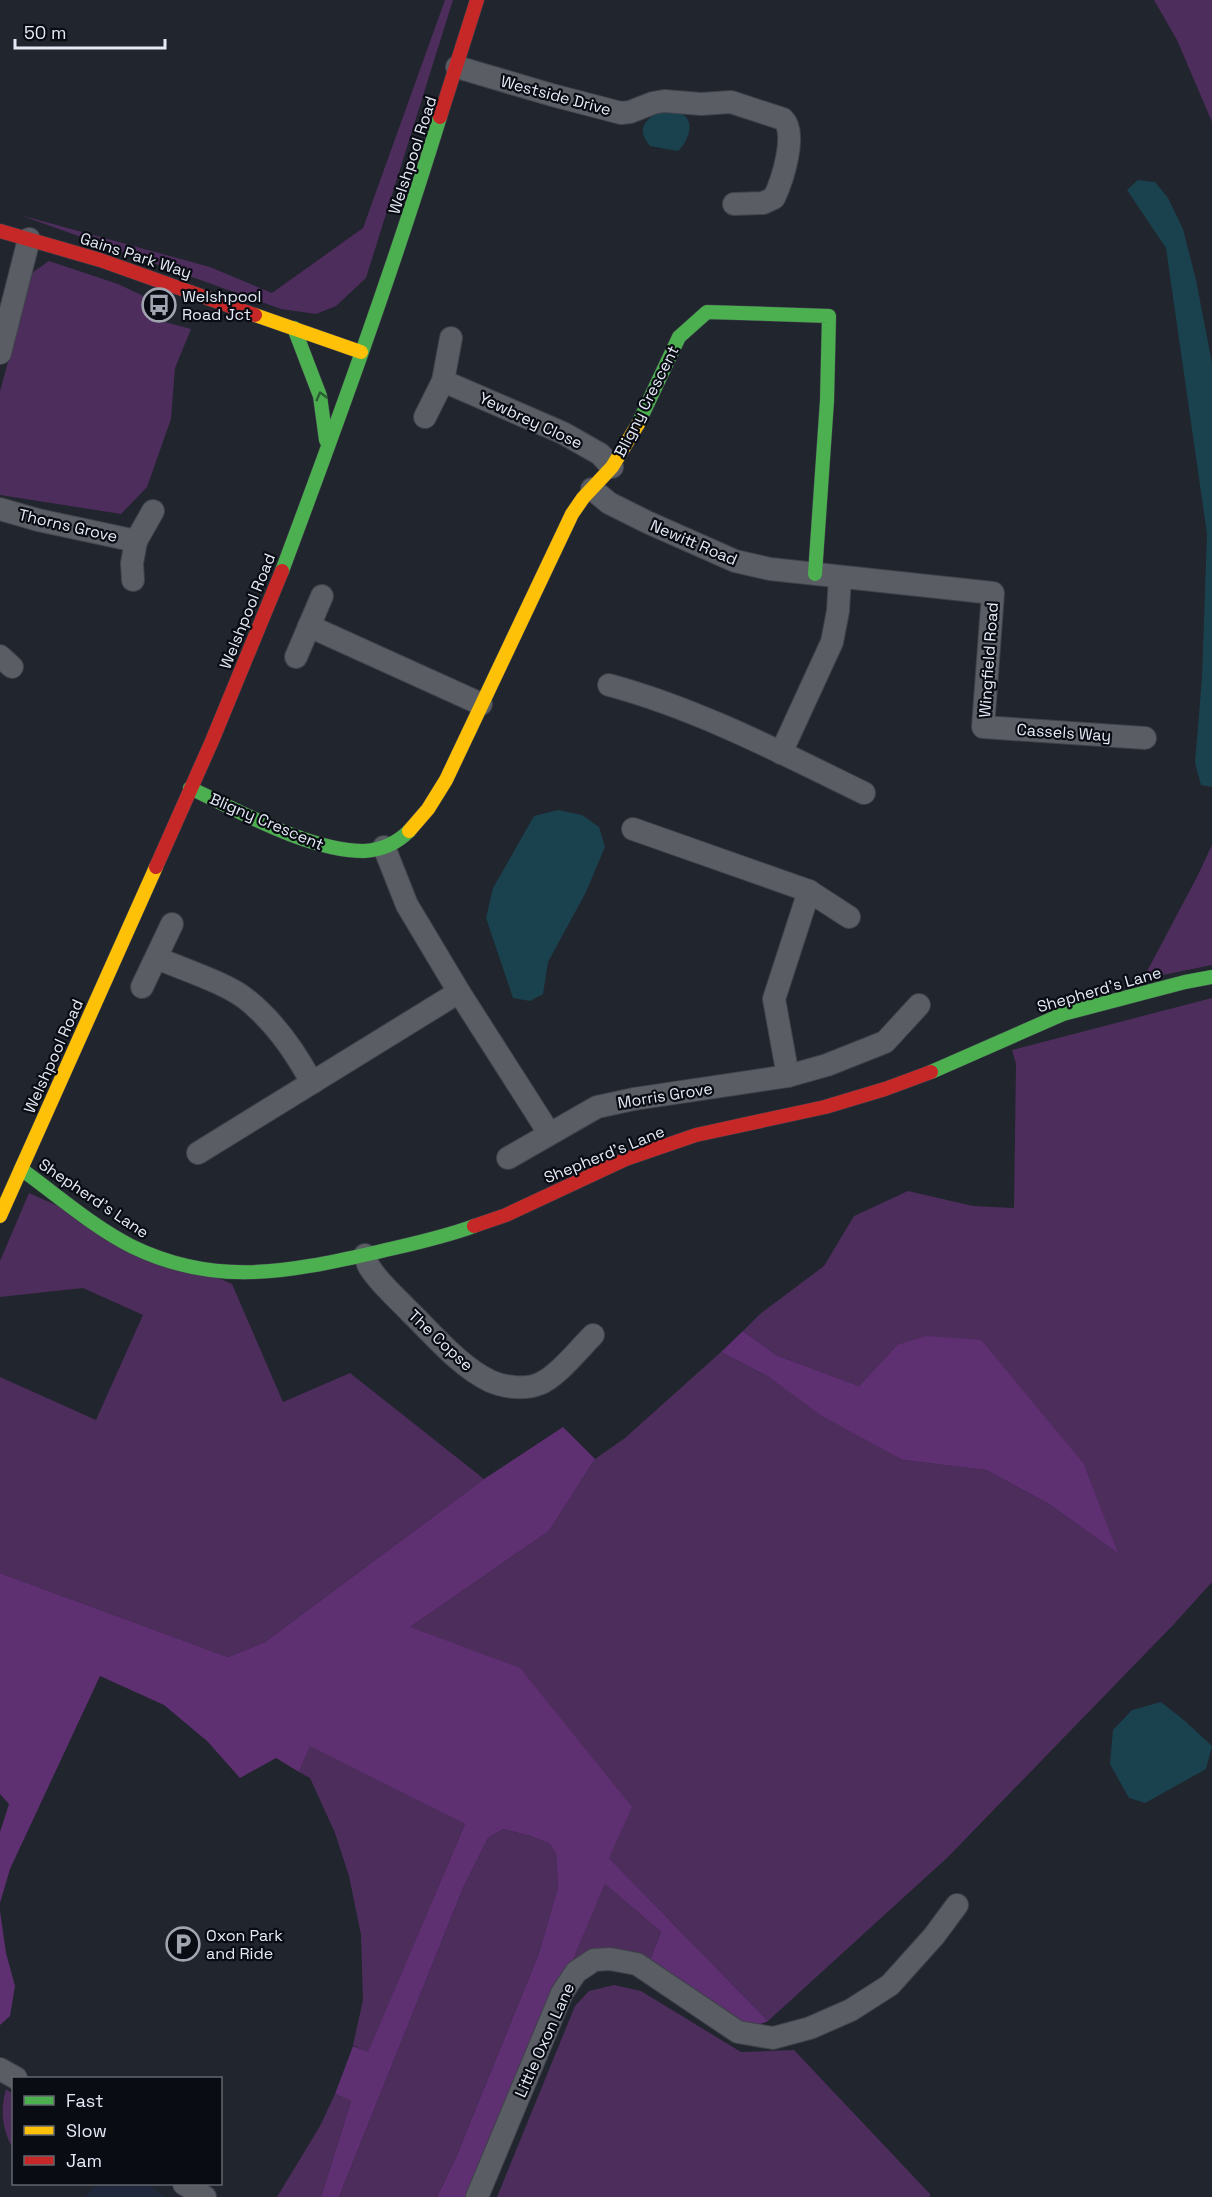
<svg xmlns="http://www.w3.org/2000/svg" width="1212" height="2197" viewBox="0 0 1212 2197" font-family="'Space Grotesk',sans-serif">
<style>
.built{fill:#20283d}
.green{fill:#4d2d5b}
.forest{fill:#5e2f71}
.water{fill:#1a424e}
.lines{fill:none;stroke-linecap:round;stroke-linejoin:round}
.street-casing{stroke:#3f424b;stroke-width:24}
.fast-casing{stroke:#3f424b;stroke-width:15}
.slow-casing{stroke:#3f424b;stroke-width:15}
.jam-casing{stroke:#3f424b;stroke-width:15}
.street{stroke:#5a5d64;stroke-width:22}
.fast{stroke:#4caf50;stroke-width:14}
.slow{stroke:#ffc107;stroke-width:14}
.jam{stroke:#c62828;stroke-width:14}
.oneway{stroke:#2a5e32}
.labels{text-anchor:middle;stroke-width:4.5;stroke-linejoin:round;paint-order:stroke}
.street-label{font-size:16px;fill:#e5eaf6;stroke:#090c13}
.poi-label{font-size:16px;fill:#e5eaf6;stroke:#090c13;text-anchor:start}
</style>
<rect width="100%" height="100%" fill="#21252e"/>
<polygon class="built" points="97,2184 147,2184 165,2197 85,2197"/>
<g class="green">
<polygon points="445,0 453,0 366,278 336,306 316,314 281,309 20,215 210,267 272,293 363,228"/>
<polygon points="1154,0 1212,0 1212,122 1177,40"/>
<polygon points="49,261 118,284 154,301 150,318 191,329 175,368 171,419 147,487 121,514 0,495 0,391 33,272"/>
<polygon points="1212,845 1212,965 1143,979 1198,875"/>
<polygon points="1212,998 1212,1582 1175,1623 948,1857 768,2021 609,1858 410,1627 549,1531 595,1459 625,1438 721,1352 769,1377 903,1460 986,1470 1049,1504 1117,1552 1084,1464 897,1345 859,1386 776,1355 743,1331 760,1314 824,1266 854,1216 908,1191 973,1206 1014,1208 1016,1064 1012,1050"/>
<polygon points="29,1193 232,1284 283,1402 350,1373 484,1479 265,1642 228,1657 0,1573 0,1377 96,1420 143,1315 83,1288 0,1297 0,1261"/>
<polygon points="310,1745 465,1824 368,2053 353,2045 363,2000 361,1935 349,1876 335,1833 310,1778 299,1772"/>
<polygon points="503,1829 530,1836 550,1844 556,1854 558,1887 539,1953 457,2155 437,2197 339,2197 463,1888 488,1838"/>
<path d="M 605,1884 L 661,1932 L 650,1960 C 612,1945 609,1947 571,1961 Z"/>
<polygon points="614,1985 641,1991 741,2052 794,2050 930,2194 930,2197 497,2197 575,2006 589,1991"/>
<path d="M 6,2089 L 13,2094 L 13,2149 C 2,2130 0,2110 6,2089 Z"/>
<polygon points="335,2094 351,2101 321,2197 277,2197 320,2126"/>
</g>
<g class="forest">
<polygon points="743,1331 776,1355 859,1386 897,1345 926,1336 981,1340 1084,1464 1118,1553 1049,1504 986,1470 903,1460 822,1416 769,1377 721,1352"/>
<polygon points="563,1427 595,1459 549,1531 410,1627 520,1668 632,1807 609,1858 768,2021 758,2025 739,2021 650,1960 661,1932 605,1884 471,2197 437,2197 457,2155 539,1953 558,1887 556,1854 550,1844 530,1836 503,1829 488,1838 463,1888 339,2197 321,2197 351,2101 335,2094 353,2046 368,2052 465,1824 310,1746 299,1772 276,1758 240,1778 207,1741 164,1705 100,1676 10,1869 0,1903 0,1832 9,1804 0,1794 0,1573 228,1657 265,1642 484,1479"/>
<polygon points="0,1911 6,1953 15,1986 10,2016 0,2025"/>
</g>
<g class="water">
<path d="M 660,112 C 666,112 674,111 680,113 C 697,120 688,142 678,151 L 650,146 C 637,130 643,120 660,112 Z"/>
<polygon points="1138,180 1155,182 1168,198 1183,229 1196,280 1212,363 1212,787 1201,785 1195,763 1202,678 1207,534 1166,248 1127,190"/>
<polygon points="558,810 582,815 599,827 605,847 586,892 548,962 543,994 530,1001 513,998 486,918 493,888 534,816"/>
<polygon points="1161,1702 1185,1721 1212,1746 1206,1769 1145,1803 1129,1798 1110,1764 1113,1730 1132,1710"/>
</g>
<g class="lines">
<g class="street-casing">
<g id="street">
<path d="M 457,67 L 552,95 L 621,113 L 630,112 L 653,103 L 664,101 L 701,104 L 731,102 L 783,119 C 798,133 782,181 774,198 L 763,203 L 734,204"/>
<polyline points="0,353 29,239"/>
<polyline points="443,381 563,433 600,454 612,467"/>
<polyline points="425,417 443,381 451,338"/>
<polyline points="592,489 609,503 647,522 735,561 770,569 993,593 983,727 1145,738"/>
<polyline points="0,509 38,520 136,541 153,511"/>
<polyline points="133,580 132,563 136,541"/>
<polyline points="309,626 481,704"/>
<polyline points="0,656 12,667"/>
<polyline points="296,657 322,596"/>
<path d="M 609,685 C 698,709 782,753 864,793"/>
<polyline points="781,753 832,642 838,611 840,577"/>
<polyline points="633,829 809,891 849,917"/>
<polyline points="384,847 407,905 459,992 549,1133"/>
<path d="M 157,958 C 182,969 226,983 246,999 C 275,1022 295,1051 312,1083"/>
<polyline points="142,987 172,924"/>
<polyline points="788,1076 774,999 809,891"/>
<polyline points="198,1153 459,992"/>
<polyline points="508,1158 597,1107 634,1099 788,1076 827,1065 885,1042 919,1005"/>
<path d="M 365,1255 C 367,1260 367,1264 370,1268 C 380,1284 397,1298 410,1312 C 434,1335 459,1366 490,1381 C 503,1387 525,1390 539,1384 C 557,1377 579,1349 593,1335"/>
<polyline points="0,2069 16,2078"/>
<polyline points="184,2184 205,2197"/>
<polyline points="477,2197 562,1993 576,1972 594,1960 610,1959 637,1964 738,2032 773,2038 810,2028 851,2010 890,1985 934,1936 957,1905"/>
</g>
</g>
<g class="fast-casing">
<g id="fast">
<polyline points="294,328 320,396 326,440"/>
<polyline points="638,424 679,337 707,312 829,316 827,401 815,574"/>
<path d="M 282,571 C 338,421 393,270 440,117"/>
<path d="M 190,788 C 239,811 309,851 364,851 C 381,850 397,843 409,831"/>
<polyline points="931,1072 1063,1014 1185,982 1212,977"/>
<path d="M 21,1169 C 57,1195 93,1227 133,1247 C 216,1287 288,1272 373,1253 C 407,1245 442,1238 474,1226"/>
</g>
</g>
<g class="slow-casing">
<g id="slow">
<polyline points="255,315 361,352"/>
<polyline points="409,831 428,809 446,780 572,514 583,498 612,467 638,424"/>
<polyline points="0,1216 156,867"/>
</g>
</g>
<g class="jam-casing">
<g id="jam">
<polyline points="440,117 477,0"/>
<polyline points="0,231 100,260 255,315"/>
<polyline points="156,867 212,741 282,571"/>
<polyline points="474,1226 506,1215 626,1159 696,1135 825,1107 885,1089 931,1072"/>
</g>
</g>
<use href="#street" class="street"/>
<use href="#fast" class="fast"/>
<use href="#slow" class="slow"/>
<use href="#jam" class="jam"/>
</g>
<defs><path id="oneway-chevron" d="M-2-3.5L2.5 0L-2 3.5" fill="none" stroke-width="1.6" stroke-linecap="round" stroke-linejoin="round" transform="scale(1.5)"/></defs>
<use class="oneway" href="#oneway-chevron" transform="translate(321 396) rotate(-105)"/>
<defs>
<g id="bus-ring" transform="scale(1.725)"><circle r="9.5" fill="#090c13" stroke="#a0a5b0" stroke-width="1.5"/><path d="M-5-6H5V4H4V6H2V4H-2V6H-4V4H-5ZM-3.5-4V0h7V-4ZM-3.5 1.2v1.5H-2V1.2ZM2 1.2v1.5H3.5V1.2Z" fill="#a0a5b0"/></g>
<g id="parking-ring" transform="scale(1.725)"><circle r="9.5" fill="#090c13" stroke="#a0a5b0" stroke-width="1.5"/><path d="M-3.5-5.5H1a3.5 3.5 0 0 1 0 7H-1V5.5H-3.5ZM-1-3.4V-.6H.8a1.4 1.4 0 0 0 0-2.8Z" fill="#a0a5b0"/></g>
</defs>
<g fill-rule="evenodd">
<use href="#bus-ring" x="159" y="305"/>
<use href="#parking-ring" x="183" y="1944"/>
</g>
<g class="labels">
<g class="street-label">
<text transform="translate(556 95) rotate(15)" y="6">Westside Drive</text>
<text transform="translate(412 155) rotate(-72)" y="6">Welshpool Road</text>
<text transform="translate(136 255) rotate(18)" y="6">Gains Park Way</text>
<text transform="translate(646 401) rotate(-63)" y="6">Bligny Crescent</text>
<text transform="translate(531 420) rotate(25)" y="6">Yewbrey Close</text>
<text transform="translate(68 525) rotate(13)" y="6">Thorns Grove</text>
<text transform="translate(694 542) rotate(23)" y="6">Newitt Road</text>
<text transform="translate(247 611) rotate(-68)" y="6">Welshpool Road</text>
<text transform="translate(988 660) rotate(-86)" y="6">Wingfield Road</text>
<text transform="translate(1064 732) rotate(4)" y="6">Cassels Way</text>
<text transform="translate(267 821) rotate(23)" y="6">Bligny Crescent</text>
<text transform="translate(1099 989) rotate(-16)" y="6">Shepherd's Lane</text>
<text transform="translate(53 1056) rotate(-66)" y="6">Welshpool Road</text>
<text transform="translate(665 1095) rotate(-9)" y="6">Morris Grove</text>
<text transform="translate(604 1154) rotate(-22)" y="6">Shepherd's Lane</text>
<text transform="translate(94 1198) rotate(34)" y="6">Shepherd's Lane</text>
<text transform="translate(441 1340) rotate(43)" y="6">The Copse</text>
<text transform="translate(544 2040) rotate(-66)" y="6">Little Oxon Lane</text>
</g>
<g class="poi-label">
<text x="182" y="302">Welshpool<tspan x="182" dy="18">Road Jct</tspan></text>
<text x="206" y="1941">Oxon Park<tspan x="206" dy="18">and Ride</tspan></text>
</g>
</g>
<rect x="12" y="2077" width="210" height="108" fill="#090c13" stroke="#61656e" stroke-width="1.5"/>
<rect x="24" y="2096" width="30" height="9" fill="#4caf50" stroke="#61656e" stroke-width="1.5"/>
<text x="66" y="2107" font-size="18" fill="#e5eaf6">Fast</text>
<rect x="24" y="2126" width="30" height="9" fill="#ffc107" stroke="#61656e" stroke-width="1.5"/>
<text x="66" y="2137" font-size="18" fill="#e5eaf6">Slow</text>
<rect x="24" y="2156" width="30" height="9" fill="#c62828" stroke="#61656e" stroke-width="1.5"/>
<text x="66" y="2167" font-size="18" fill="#e5eaf6">Jam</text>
<path d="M15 39v9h150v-9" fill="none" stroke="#e5eaf6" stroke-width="3"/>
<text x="24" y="39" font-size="18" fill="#e5eaf6" stroke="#090c13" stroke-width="4.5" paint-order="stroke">50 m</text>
</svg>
